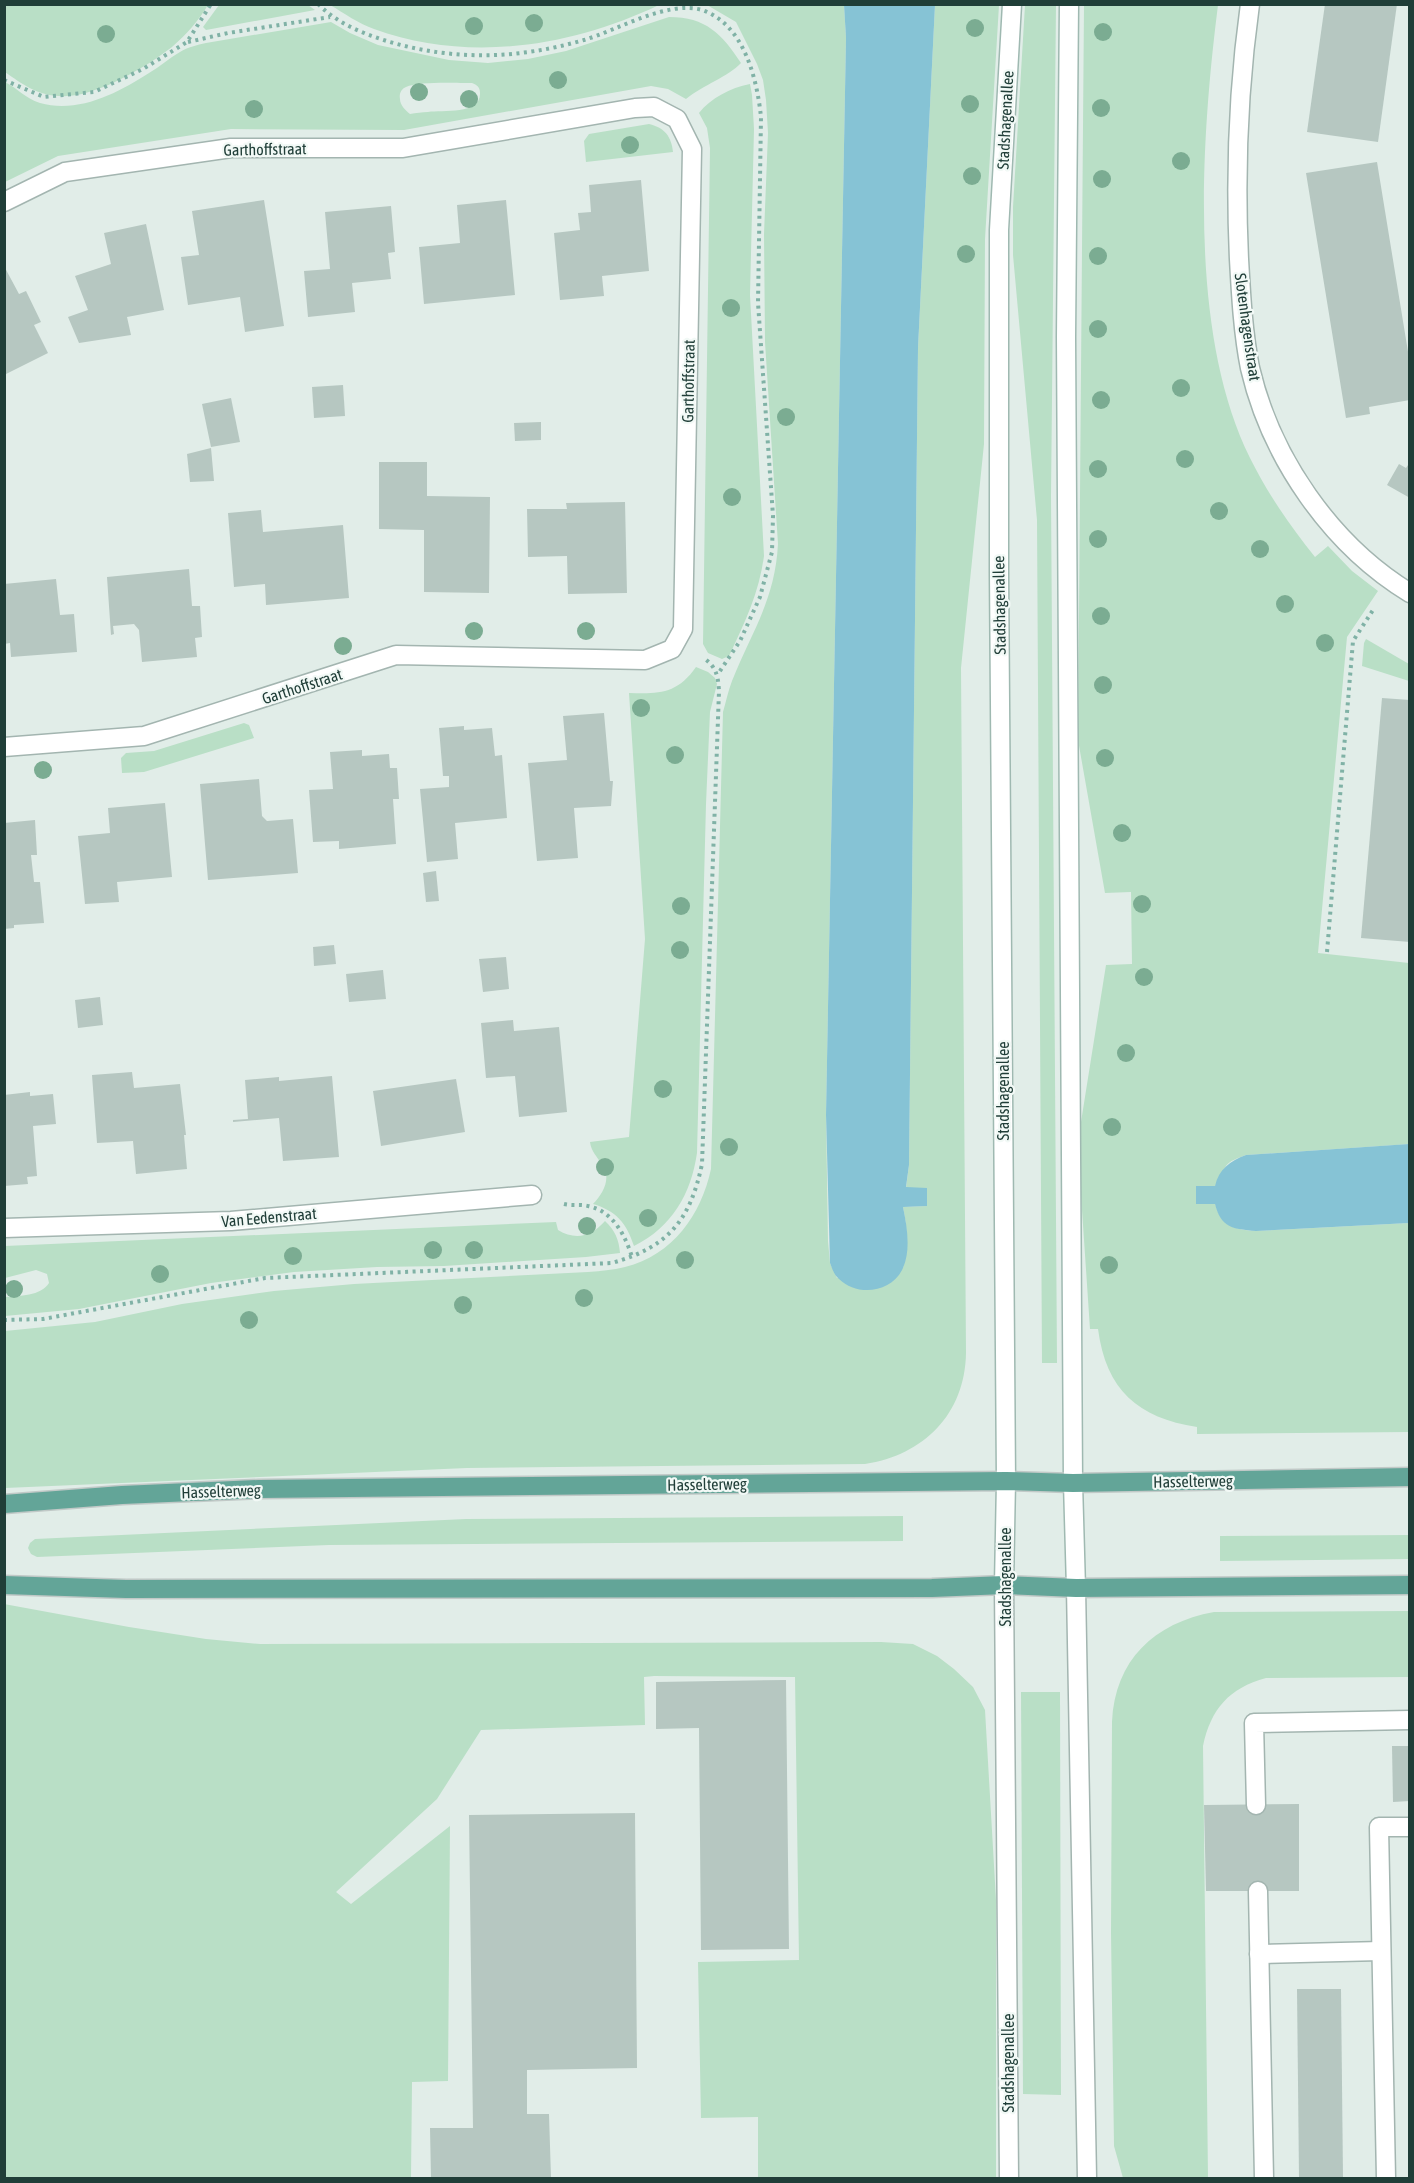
<svg xmlns="http://www.w3.org/2000/svg" width="1414" height="2183" viewBox="0 0 1414 2183" font-family="'Asap Condensed',sans-serif">
<style>
.green{fill:#b9dfc6;fill-rule:evenodd}
.water{fill:#86c3d5}
.building{fill:#b6c7c1}
.lines{fill:none;stroke-linecap:round;stroke-linejoin:round}
.service-casing{stroke:#a3b5b0;stroke-width:21}
.minor-casing{stroke:#a3b5b0;stroke-width:21}
.secondary-casing{stroke:#9fb9b1;stroke-width:21}
.primary-casing{stroke:#c1c9c7;stroke-width:21}
.path{stroke:#80b2a6;stroke-width:4;stroke-dasharray:3 4.5;stroke-linecap:butt}
.service{stroke:#fff;stroke-width:18}
.minor{stroke:#fff;stroke-width:18}
.secondary{stroke:#fff;stroke-width:18}
.primary{stroke:#63a598;stroke-width:18}
.tree{fill:#7bac92}
.labels{text-anchor:middle;stroke-width:4.5;stroke-linejoin:round;paint-order:stroke}
.street-label{font-size:16px;fill:#203e38;stroke:#f2f9f6}
</style>
<rect width="100%" height="100%" fill="#e1ede8"/>
<g class="green">
<path d="M 4,5 L 5,4 L 208,5 C 199,20 186,35 172,47 C 145,68 93,99 59,96 C 37,95 22,84 5,72 Z"/>
<polygon points="219,5 308,5 315,10 206,30 203,27"/>
<path d="M 330,5 L 659,5 C 571,47 468,63 374,29 C 359,24 344,13 330,5 Z"/>
<path d="M 707,5 L 844,5 L 846,38 L 826,1115 L 828,1241 L 830,1263 L 837,1278 L 903,1268 C 907,1247 908,1229 903,1207 L 927,1206 L 927,1188 L 906,1188 L 909,1165 L 918,348 L 935,5 L 999,5 L 985,239 L 984,444 L 961,668 L 966,1353 C 965,1414 924,1455 865,1464 L 467,1468 L 5,1488 L 5,1331 L 95,1322 L 182,1304 L 274,1291 L 354,1284 L 588,1272 C 600,1271 613,1270 625,1267 C 673,1255 701,1215 711,1169 L 723,712 C 726,702 728,691 732,681 C 752,631 775,600 778,544 L 765,342 L 764,234 L 768,133 L 766,100 L 763,80 L 757,64 L 736,22 Z"/>
<polygon points="1025,5 1056,5 1051,496 1057,1363 1042,1363 1037,520 1013,255 1013,207"/>
<path d="M 1084,5 L 1218,5 C 1201,140 1188,333 1250,458 C 1268,494 1290,526 1315,557 L 1328,546 L 1352,571 L 1378,591 L 1347,637 L 1318,953 L 1409,963 L 1410,1144 L 1246,1155 C 1219,1164 1228,1168 1215,1186 C 1211,1192 1202,1198 1196,1203 L 1215,1203 C 1220,1226 1236,1230 1256,1231 L 1409,1223 L 1409,1432 L 1197,1434 L 1197,1427 C 1138,1418 1106,1390 1098,1329 L 1090,1329 L 1081,1195 L 1081,1122 L 1106,965 L 1132,964 L 1131,892 L 1105,893 L 1078,740 Z"/>
<path d="M 669,17 C 706,17 722,34 741,63 C 728,77 703,85 686,99 L 668,89 L 651,86 L 404,130 L 231,129 L 58,156 L 5,182 L 5,82 C 17,88 25,98 40,103 C 78,114 118,93 149,73 C 160,67 169,58 180,52 C 188,47 197,45 206,43 L 331,22 L 350,33 L 378,45 L 449,60 L 488,63 L 528,59 L 566,51 ZM 472,83 C 477,85 480,87 480,93 C 481,115 443,110 428,112 C 422,112 416,113 410,114 C 405,110 400,105 400,99 C 399,94 401,89 406,87 C 418,81 457,83 472,83 Z"/>
<path d="M 750,84 L 752,95 L 754,129 L 750,295 L 764,556 C 759,593 745,622 729,656 L 722,659 L 708,653 L 703,644 L 710,148 L 707,128 L 699,113 C 711,98 730,88 750,84 Z"/>
<path d="M 649,124 C 665,128 671,136 673,152 L 586,162 L 584,141 L 589,134 Z"/>
<polygon points="1366,639 1409,664 1409,681 1362,666 1364,643"/>
<path d="M 696,667 L 708,672 L 715,678 L 717,684 L 710,712 L 706,804 L 697,1153 C 691,1194 672,1227 634,1246 C 626,1222 616,1211 593,1204 C 603,1194 612,1178 602,1164 C 597,1157 591,1151 590,1142 L 629,1137 L 645,939 L 629,693 C 659,694 677,694 696,667 Z"/>
<polygon points="244,723 249,725 254,738 144,772 122,773 121,758 126,753 154,751"/>
<path d="M 605,1221 C 615,1230 619,1240 620,1253 L 586,1257 L 444,1266 L 377,1267 L 294,1272 L 211,1283 L 79,1309 L 5,1316 L 5,1297 C 19,1296 41,1296 49,1283 L 47,1274 L 36,1270 L 5,1278 L 5,1246 L 556,1222 L 558,1230 C 576,1241 592,1236 605,1221 Z"/>
<polygon points="903,1516 903,1541 329,1545 37,1557 31,1554 28,1548 30,1543 35,1539 466,1519"/>
<polygon points="1409,1535 1409,1559 1220,1561 1220,1536"/>
<polygon points="4,1604 129,1627 206,1639 260,1644 881,1642 913,1644 937,1656 954,1669 973,1687 985,1710 996,1900 996,2178 758,2178 758,2117 701,2118 698,1962 799,1960 795,1677 654,1676 644,1677 645,1725 481,1730 437,1799 336,1892 351,1904 450,1826 448,2081 412,2082 411,2178 5,2178"/>
<path d="M 1409,1611 L 1409,1677 L 1266,1678 C 1229,1688 1211,1709 1203,1746 L 1208,2178 L 1123,2178 L 1114,2146 L 1111,1933 L 1112,1722 C 1115,1660 1154,1623 1214,1612 Z"/>
<polygon points="1021,1692 1060,1692 1061,2095 1023,2094"/>
</g>
<g class="water">
<path d="M 844,5 L 935,5 L 918,348 L 909,1165 L 906,1187 L 927,1188 L 927,1206 L 903,1207 C 907,1226 911,1250 903,1268 C 892,1293 857,1297 839,1279 C 834,1275 832,1268 830,1263 L 826,1115 L 846,38 Z"/>
<path d="M 1409,1144 L 1409,1223 L 1256,1231 C 1233,1229 1221,1228 1215,1204 L 1196,1204 L 1196,1186 L 1215,1186 C 1219,1169 1230,1161 1246,1155 Z"/>
</g>
<g class="building">
<polygon points="1325,4 1397,4 1378,142 1307,132"/>
<polygon points="1377,162 1410,364 1410,400 1369,407 1370,414 1346,418 1306,173"/>
<polygon points="641,180 649,271 602,276 604,296 560,300 554,233 580,230 578,213 591,212 589,185"/>
<polygon points="264,200 284,326 245,332 240,297 188,305 181,257 199,255 192,211"/>
<polygon points="506,200 515,295 424,304 419,247 460,243 457,205"/>
<polygon points="391,206 395,252 388,253 391,279 352,283 355,312 308,317 304,271 330,269 325,212"/>
<polygon points="146,224 164,310 127,317 131,335 79,343 68,317 88,310 75,276 111,264 104,233"/>
<polygon points="4,266 19,294 26,291 41,322 34,325 48,353 4,375"/>
<polygon points="343,385 345,416 314,418 312,387"/>
<polygon points="231,398 240,442 211,447 202,404"/>
<polygon points="541,422 541,440 515,441 514,423"/>
<polygon points="211,448 214,481 190,482 187,454"/>
<polygon points="379,462 427,462 427,496 490,497 489,593 424,592 424,530 379,529"/>
<polygon points="1410,462 1410,498 1387,485 1399,464 1406,468"/>
<polygon points="625,502 627,593 568,594 567,556 528,557 527,509 567,509 566,503"/>
<polygon points="261,510 263,532 343,525 349,598 266,605 265,584 234,587 228,513"/>
<polygon points="189,569 192,606 200,606 202,637 195,638 197,657 142,662 139,630 134,624 113,626 114,634 111,635 107,577"/>
<polygon points="56,579 60,615 74,614 77,652 11,657 10,643 4,644 4,584"/>
<polygon points="1382,698 1410,700 1410,942 1361,938"/>
<polygon points="604,713 610,781 613,781 611,806 574,808 578,858 537,861 528,763 567,760 563,716"/>
<polygon points="464,726 464,730 492,728 495,756 502,755 507,818 455,823 458,859 427,862 420,789 449,787 449,776 443,776 439,728"/>
<polygon points="362,750 362,756 389,754 390,768 397,768 399,799 393,799 396,844 339,849 339,841 313,842 309,790 333,789 330,752"/>
<polygon points="259,779 262,816 267,821 293,819 298,873 208,880 200,784"/>
<polygon points="165,803 172,877 117,882 119,902 85,904 78,836 110,833 108,808"/>
<polygon points="35,820 37,855 31,855 34,882 40,882 44,923 14,925 14,928 4,929 4,823"/>
<polygon points="436,871 439,901 426,902 423,873"/>
<polygon points="334,945 336,964 314,966 313,947"/>
<polygon points="506,957 509,989 483,992 479,959"/>
<polygon points="383,970 386,999 349,1002 346,974"/>
<polygon points="100,997 103,1025 78,1028 75,1000"/>
<polygon points="513,1020 514,1031 559,1027 567,1112 519,1117 515,1076 486,1078 481,1023"/>
<polygon points="132,1072 134,1088 180,1084 186,1135 184,1135 187,1169 136,1174 133,1141 97,1143 92,1075"/>
<polygon points="332,1076 339,1157 283,1161 279,1118 233,1122 233,1120 248,1119 245,1080 279,1077 279,1081"/>
<polygon points="456,1079 465,1132 381,1146 373,1091"/>
<polygon points="30,1092 30,1096 53,1094 56,1124 33,1126 37,1176 27,1177 28,1184 4,1186 4,1095"/>
<polygon points="786,1680 789,1949 701,1950 699,1728 656,1729 656,1682"/>
<polygon points="1392,1746 1410,1746 1410,1801 1393,1802"/>
<polygon points="1299,1804 1299,1891 1206,1891 1204,1805"/>
<polygon points="635,1813 637,2068 527,2070 527,2114 549,2114 551,2178 431,2178 430,2128 473,2128 469,1815"/>
<polygon points="1297,1989 1341,1989 1343,2178 1299,2178"/>
</g>
<g class="lines">
<g class="service-casing">
<g id="service">
<polyline points="1256,1805 1254,1723 1410,1720"/>
<polyline points="1258,1891 1264,2178"/>
<polyline points="1259,1954 1381,1951"/>
<polyline points="1386,2178 1379,1827 1410,1827"/>
</g>
</g>
<g class="minor-casing">
<g id="minor">
<path d="M 1250,4 C 1238,90 1235,173 1239,259 C 1241,295 1243,333 1250,368 C 1271,458 1331,545 1410,593"/>
<polyline points="4,202 65,172 231,148 403,148 635,108 654,107 677,119 692,149 683,629 672,649 645,660 396,655 144,736 4,747"/>
<polyline points="4,1228 231,1221 532,1195"/>
<polyline points="1004,1585 1009,2178"/>
<polyline points="1076,1588 1087,2178"/>
</g>
</g>
<g class="secondary-casing">
<g id="secondary">
<polyline points="1069,4 1066,337 1073,1483 1076,1588"/>
<polyline points="1004,1585 1006,1481 999,572 999,230 1012,4"/>
</g>
</g>
<g class="primary-casing">
<g id="primary">
<polyline points="4,1504 122,1495 259,1489 1006,1481 1073,1483 1410,1477"/>
<polyline points="4,1585 126,1589 932,1588 1004,1585 1076,1588 1410,1585"/>
</g>
</g>
<g class="path">
<path d="M 318,4 C 338,24 364,34 390,42 C 456,61 518,59 584,40 C 618,30 667,0 702,10 C 744,24 757,79 761,117 L 758,303 L 773,516 L 772,552 L 760,597 L 740,641 L 718,674"/>
<polyline points="188,42 228,33 330,17"/>
<polyline points="4,80 44,97 94,92 143,69 187,42 211,4"/>
<polyline points="1327,952 1353,641 1373,610"/>
<path d="M 564,1204 C 572,1206 580,1204 588,1206 C 613,1211 625,1235 632,1257"/>
<path d="M 4,1320 L 43,1319 L 265,1278 L 612,1263 C 668,1247 690,1221 702,1164 L 719,691 C 718,677 717,668 705,659"/>
</g>
<use href="#service" class="service"/>
<use href="#minor" class="minor"/>
<use href="#secondary" class="secondary"/>
<use href="#primary" class="primary"/>
</g>
<g class="tree">
<circle cx="534" cy="23" r="9"/>
<circle cx="474" cy="26" r="9"/>
<circle cx="975" cy="28" r="9"/>
<circle cx="1103" cy="32" r="9"/>
<circle cx="106" cy="34" r="9"/>
<circle cx="558" cy="80" r="9"/>
<circle cx="419" cy="92" r="9"/>
<circle cx="469" cy="99" r="9"/>
<circle cx="970" cy="104" r="9"/>
<circle cx="1101" cy="108" r="9"/>
<circle cx="254" cy="109" r="9"/>
<circle cx="630" cy="145" r="9"/>
<circle cx="1181" cy="161" r="9"/>
<circle cx="972" cy="176" r="9"/>
<circle cx="1102" cy="179" r="9"/>
<circle cx="966" cy="254" r="9"/>
<circle cx="1098" cy="256" r="9"/>
<circle cx="731" cy="308" r="9"/>
<circle cx="1098" cy="329" r="9"/>
<circle cx="1181" cy="388" r="9"/>
<circle cx="1101" cy="400" r="9"/>
<circle cx="786" cy="417" r="9"/>
<circle cx="1185" cy="459" r="9"/>
<circle cx="1098" cy="469" r="9"/>
<circle cx="732" cy="497" r="9"/>
<circle cx="1219" cy="511" r="9"/>
<circle cx="1098" cy="539" r="9"/>
<circle cx="1260" cy="549" r="9"/>
<circle cx="1285" cy="604" r="9"/>
<circle cx="1101" cy="616" r="9"/>
<circle cx="474" cy="631" r="9"/>
<circle cx="586" cy="631" r="9"/>
<circle cx="1325" cy="643" r="9"/>
<circle cx="343" cy="646" r="9"/>
<circle cx="1103" cy="685" r="9"/>
<circle cx="641" cy="708" r="9"/>
<circle cx="675" cy="755" r="9"/>
<circle cx="1105" cy="758" r="9"/>
<circle cx="43" cy="770" r="9"/>
<circle cx="1122" cy="833" r="9"/>
<circle cx="1142" cy="904" r="9"/>
<circle cx="681" cy="906" r="9"/>
<circle cx="680" cy="950" r="9"/>
<circle cx="1144" cy="977" r="9"/>
<circle cx="1126" cy="1053" r="9"/>
<circle cx="663" cy="1089" r="9"/>
<circle cx="1112" cy="1127" r="9"/>
<circle cx="729" cy="1147" r="9"/>
<circle cx="605" cy="1167" r="9"/>
<circle cx="648" cy="1218" r="9"/>
<circle cx="587" cy="1226" r="9"/>
<circle cx="433" cy="1250" r="9"/>
<circle cx="474" cy="1250" r="9"/>
<circle cx="293" cy="1256" r="9"/>
<circle cx="685" cy="1260" r="9"/>
<circle cx="1109" cy="1265" r="9"/>
<circle cx="160" cy="1274" r="9"/>
<circle cx="14" cy="1289" r="9"/>
<circle cx="584" cy="1298" r="9"/>
<circle cx="463" cy="1305" r="9"/>
<circle cx="249" cy="1320" r="9"/>
</g>
<g class="labels">
<g class="street-label">
<text transform="translate(1005 120) rotate(-87)" y="6">Stadshagenallee</text>
<text transform="translate(265 149) rotate(-1)" y="6">Garthoffstraat</text>
<text transform="translate(1248 327) rotate(82)" y="6">Slotenhagenstraat</text>
<text transform="translate(688 381) rotate(-89)" y="6">Garthoffstraat</text>
<text transform="translate(999 605) rotate(-91)" y="6">Stadshagenallee</text>
<text transform="translate(302 686) rotate(-18)" y="6">Garthoffstraat</text>
<text transform="translate(1003 1091) rotate(-90)" y="6">Stadshagenallee</text>
<text transform="translate(269 1217) rotate(-5)" y="6">Van Eedenstraat</text>
<text transform="translate(1193 1481) rotate(-1)" y="6">Hasselterweg</text>
<text transform="translate(707 1484) rotate(-1)" y="6">Hasselterweg</text>
<text transform="translate(221 1491) rotate(-2)" y="6">Hasselterweg</text>
<text transform="translate(1005 1577) rotate(-90)" y="6">Stadshagenallee</text>
<text transform="translate(1008 2063) rotate(-90)" y="6">Stadshagenallee</text>
</g>
</g>
<rect width="1414" height="2183" fill="none" stroke="#203e38" stroke-width="12"/>
</svg>
